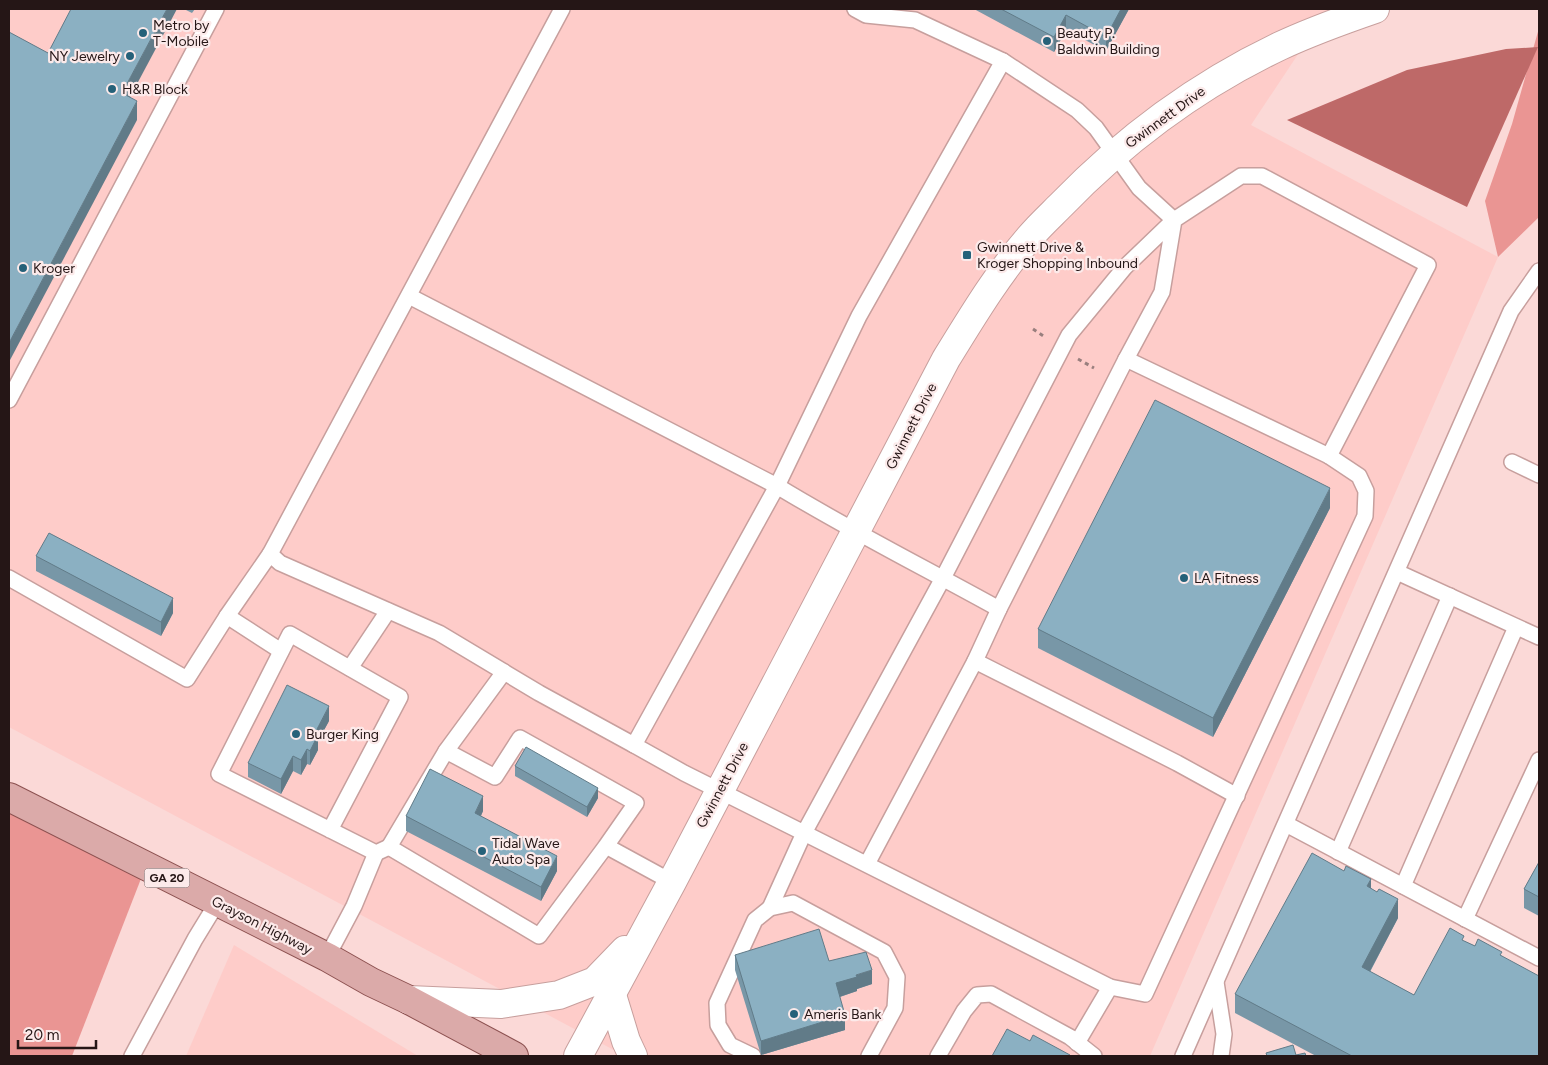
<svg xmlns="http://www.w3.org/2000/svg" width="1548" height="1065" viewBox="0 0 1548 1065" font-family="Figtree,sans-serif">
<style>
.built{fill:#feccc9}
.green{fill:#ea9593}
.water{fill:#be6968}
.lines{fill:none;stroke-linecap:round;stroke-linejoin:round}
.service-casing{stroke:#c79f9d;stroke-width:18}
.tertiary-casing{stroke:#c79f9d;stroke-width:30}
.primary-casing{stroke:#8c5150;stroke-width:30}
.path{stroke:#997f7e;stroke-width:3;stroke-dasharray:4 4;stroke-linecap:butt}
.service{stroke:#fff;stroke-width:15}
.tertiary{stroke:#fff;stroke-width:28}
.primary{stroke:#dbaaa9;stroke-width:28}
.wall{fill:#7897a7}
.shaded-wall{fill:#617b88}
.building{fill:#8bb0c2;stroke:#617b88}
.poi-dot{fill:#266179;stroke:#fceaea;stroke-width:2}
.labels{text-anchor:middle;stroke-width:4.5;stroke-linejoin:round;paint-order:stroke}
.shield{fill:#fceaea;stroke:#665656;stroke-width:1}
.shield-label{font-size:12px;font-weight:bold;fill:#251616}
.poi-label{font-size:14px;fill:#251616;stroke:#fceaea;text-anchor:start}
.street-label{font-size:14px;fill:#251616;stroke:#fceaea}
</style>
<rect width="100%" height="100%" fill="#fbd9d7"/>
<g class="built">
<polygon points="9,9 1328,9 1251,125 1498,257 1150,1056 625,1056 9,727"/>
<polygon points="234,945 418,1056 186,1056"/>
</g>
<g class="green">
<polygon points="1539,28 1539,217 1498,257 1485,201 1512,124"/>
<polygon points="9,795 144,871 72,1056 9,1056"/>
</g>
<polygon class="water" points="1538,47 1467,207 1287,120 1407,70 1506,49"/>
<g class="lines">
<g class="service-casing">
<g id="service">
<polyline points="855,9 866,15 915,20 1003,61 1077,110 1096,128 1139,188 1174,220 1125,267 1069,335 943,578 804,833 1110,987 1145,994 1365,516 1366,491 1359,476 1329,456 1428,265 1262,176 1241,176 1174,220 1162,292 1126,359 999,609 975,661 867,864"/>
<polyline points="409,296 777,486 859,316 1003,61"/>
<polyline points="1126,359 1329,456"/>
<polyline points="9,400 216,9"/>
<polyline points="1512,462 1539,475"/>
<polyline points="270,554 562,9"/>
<polyline points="1397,572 1539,637"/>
<path d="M 9,578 L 187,679 L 227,616 L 270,554 L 280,563 L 439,633 L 539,693 L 634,745 L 777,486 C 849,530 925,568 999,609"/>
<polyline points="227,616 281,651"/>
<polyline points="975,661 1177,763 1237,796"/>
<polyline points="350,668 388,611"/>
<polyline points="634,745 684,773 804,833 770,908"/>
<polyline points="446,751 504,672"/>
<polyline points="1286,824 1539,958"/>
<polyline points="330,830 400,697 290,634 219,774 376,853 389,847"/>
<polyline points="606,846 539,936 389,847 446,751 495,777 520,738 636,803 606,846 672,882"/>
<polyline points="1338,852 1450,596"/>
<polyline points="1403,886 1516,627"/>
<polyline points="1465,919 1539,760"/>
<polyline points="327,957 354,906 376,853"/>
<polyline points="1216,982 1224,1034 1221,1056"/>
<polyline points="1077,1043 1110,987"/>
<polyline points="132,1056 195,939 217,903"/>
<polyline points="753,1056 730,1045 718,1025 717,1003 755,920 770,908 793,903 884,952 897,977 895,1008 869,1056"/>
<polyline points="938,1056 964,1011 977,995 991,994 1070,1037 1094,1056"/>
<polyline points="1183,1056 1511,311 1539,271"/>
</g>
</g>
<g class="tertiary-casing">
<g id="tertiary">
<polyline points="612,995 626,1041 633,1056"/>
<polyline points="409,1000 501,1004 559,995 595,981 625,950"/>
<path d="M 578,1056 L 672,882 L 946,359 C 972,317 997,275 1029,238 C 1039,226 1050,216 1061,205 C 1124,140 1198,85 1280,46 C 1310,32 1343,20 1375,9"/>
</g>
</g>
<g class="primary-casing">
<polyline id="primary" points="9,797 327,957 371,982 409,1000 514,1056"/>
</g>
<g class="path">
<polyline points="1033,329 1045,337"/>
<polyline points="1078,359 1094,368"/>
</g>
<use href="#service" class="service"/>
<use href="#tertiary" class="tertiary"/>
<use href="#primary" class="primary"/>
</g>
<g class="wall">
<polygon points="184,9 195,9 192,13"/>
<polygon points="974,9 1129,9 1106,51 1066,30 1054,52"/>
<polygon points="1330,508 1213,737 1038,648 1038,629"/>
<polygon points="36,556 173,613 161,636 36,571"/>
<polygon points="329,721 318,741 318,750 310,765 307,764 301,775 293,771 281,794 248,777 248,763"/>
<polygon points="515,766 598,798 587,817 515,776"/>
<polygon points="483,811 481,816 557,871 541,901 406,831 406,816"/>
<polygon points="1539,862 1539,916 1524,908 1524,889"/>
<polygon points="1371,888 1398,918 1370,972 1414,995 1464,941 1475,946 1502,956 1539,1056 1316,1056 1235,1013 1235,994"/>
<polygon points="735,955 829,961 872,984 857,989 857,991 840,997 845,1030 761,1055 735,970"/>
</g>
<g class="shaded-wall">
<polygon points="167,9 177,9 122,112 122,93"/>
<polygon points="1121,9 1129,9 1106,51 1106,37"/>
<polygon points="1066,15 1066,30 1054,52 1054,37"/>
<polygon points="137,101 137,120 9,362 9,343"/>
<polygon points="1330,488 1330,508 1213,737 1213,718"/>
<polygon points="173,598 173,613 161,636 161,622"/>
<polygon points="329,706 329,721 318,741 318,750 310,765 310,751 315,733"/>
<polygon points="307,749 307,764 301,775 301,760"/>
<polygon points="293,756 293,771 281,794 281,779"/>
<polygon points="598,788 598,798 587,817 587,807"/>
<polygon points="483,796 483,811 475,828 475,813"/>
<polygon points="557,856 557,871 541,901 541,887"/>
<polygon points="1371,879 1371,898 1367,886"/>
<polygon points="1398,899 1398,918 1362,986 1362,967"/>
<polygon points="872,970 872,984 857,989 857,991 836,998 836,983 856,975"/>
<polygon points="845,1015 845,1030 761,1055 761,1041"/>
</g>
<g class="building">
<polygon points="71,9 167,9 122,93 137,101 9,343 9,32 48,53"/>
<polygon points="1001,9 1121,9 1106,37 1066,15 1054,37"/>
<polygon points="1155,400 1330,488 1213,718 1038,629"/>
<polygon points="49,533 173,598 161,622 36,556"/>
<polygon points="287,685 329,706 315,733 318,735 310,751 307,749 301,760 293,756 281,779 248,763"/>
<polygon points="526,747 598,788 587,807 515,766"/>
<polygon points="430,769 483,796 475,813 557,856 541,887 406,816"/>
<polygon points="1312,853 1344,871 1346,866 1371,879 1367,886 1377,892 1379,889 1398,899 1362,967 1414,995 1450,928 1464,936 1462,940 1475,946 1478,939 1502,952 1500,955 1539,976 1539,1056 1352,1056 1235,994"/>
<polygon points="1539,862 1539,897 1524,889"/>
<polygon points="819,929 829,961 866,952 872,970 856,975 857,977 836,983 845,1015 761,1041 735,955"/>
<polygon points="1007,1029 1030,1041 1033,1035 1070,1055 1069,1056 992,1056"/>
<polygon points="1293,1045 1296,1055 1305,1053 1306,1056 1267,1056 1266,1053"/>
</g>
<g class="poi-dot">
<circle cx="143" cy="33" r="5"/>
<circle cx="1047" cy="41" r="5"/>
<circle cx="130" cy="56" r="5"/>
<circle cx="112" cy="89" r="5"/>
<rect x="962" y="250" width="10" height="10" rx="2.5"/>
<circle cx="23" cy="268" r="5"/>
<circle cx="1184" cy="578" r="5"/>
<circle cx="296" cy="734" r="5"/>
<circle cx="482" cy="851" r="5"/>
<circle cx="794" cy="1014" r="5"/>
</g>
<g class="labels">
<rect class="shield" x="144.5" y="868.5" width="45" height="19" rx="4"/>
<g class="shield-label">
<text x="167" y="882">GA 20</text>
</g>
<g class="poi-label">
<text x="153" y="30">Metro by<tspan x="153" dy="16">T-Mobile</tspan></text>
<text x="1057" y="38">Beauty P.<tspan x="1057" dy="16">Baldwin Building</tspan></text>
<text x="120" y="61" text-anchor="end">NY Jewelry</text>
<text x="122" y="94">H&amp;R Block</text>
<text x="977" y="252">Gwinnett Drive &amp;<tspan x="977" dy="16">Kroger Shopping Inbound</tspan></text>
<text x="33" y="273">Kroger</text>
<text x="1194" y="583">LA Fitness</text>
<text x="306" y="739">Burger King</text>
<text x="492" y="848">Tidal Wave<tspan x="492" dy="16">Auto Spa</tspan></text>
<text x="804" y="1019">Ameris Bank</text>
</g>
<g class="street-label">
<text transform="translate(1165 117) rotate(-36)" y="5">Gwinnett Drive</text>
<text transform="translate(911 426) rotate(-63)" y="5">Gwinnett Drive</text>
<text transform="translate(722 785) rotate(-62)" y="5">Gwinnett Drive</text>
<text transform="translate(262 925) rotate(27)" y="5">Grayson Highway</text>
</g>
</g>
<rect width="1548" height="1065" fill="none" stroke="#251616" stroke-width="20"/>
<path d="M18 1040v8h78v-8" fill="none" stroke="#251616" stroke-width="2.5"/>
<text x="25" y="1040" font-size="15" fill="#251616" stroke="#fceaea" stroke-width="4" paint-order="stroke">20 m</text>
</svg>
